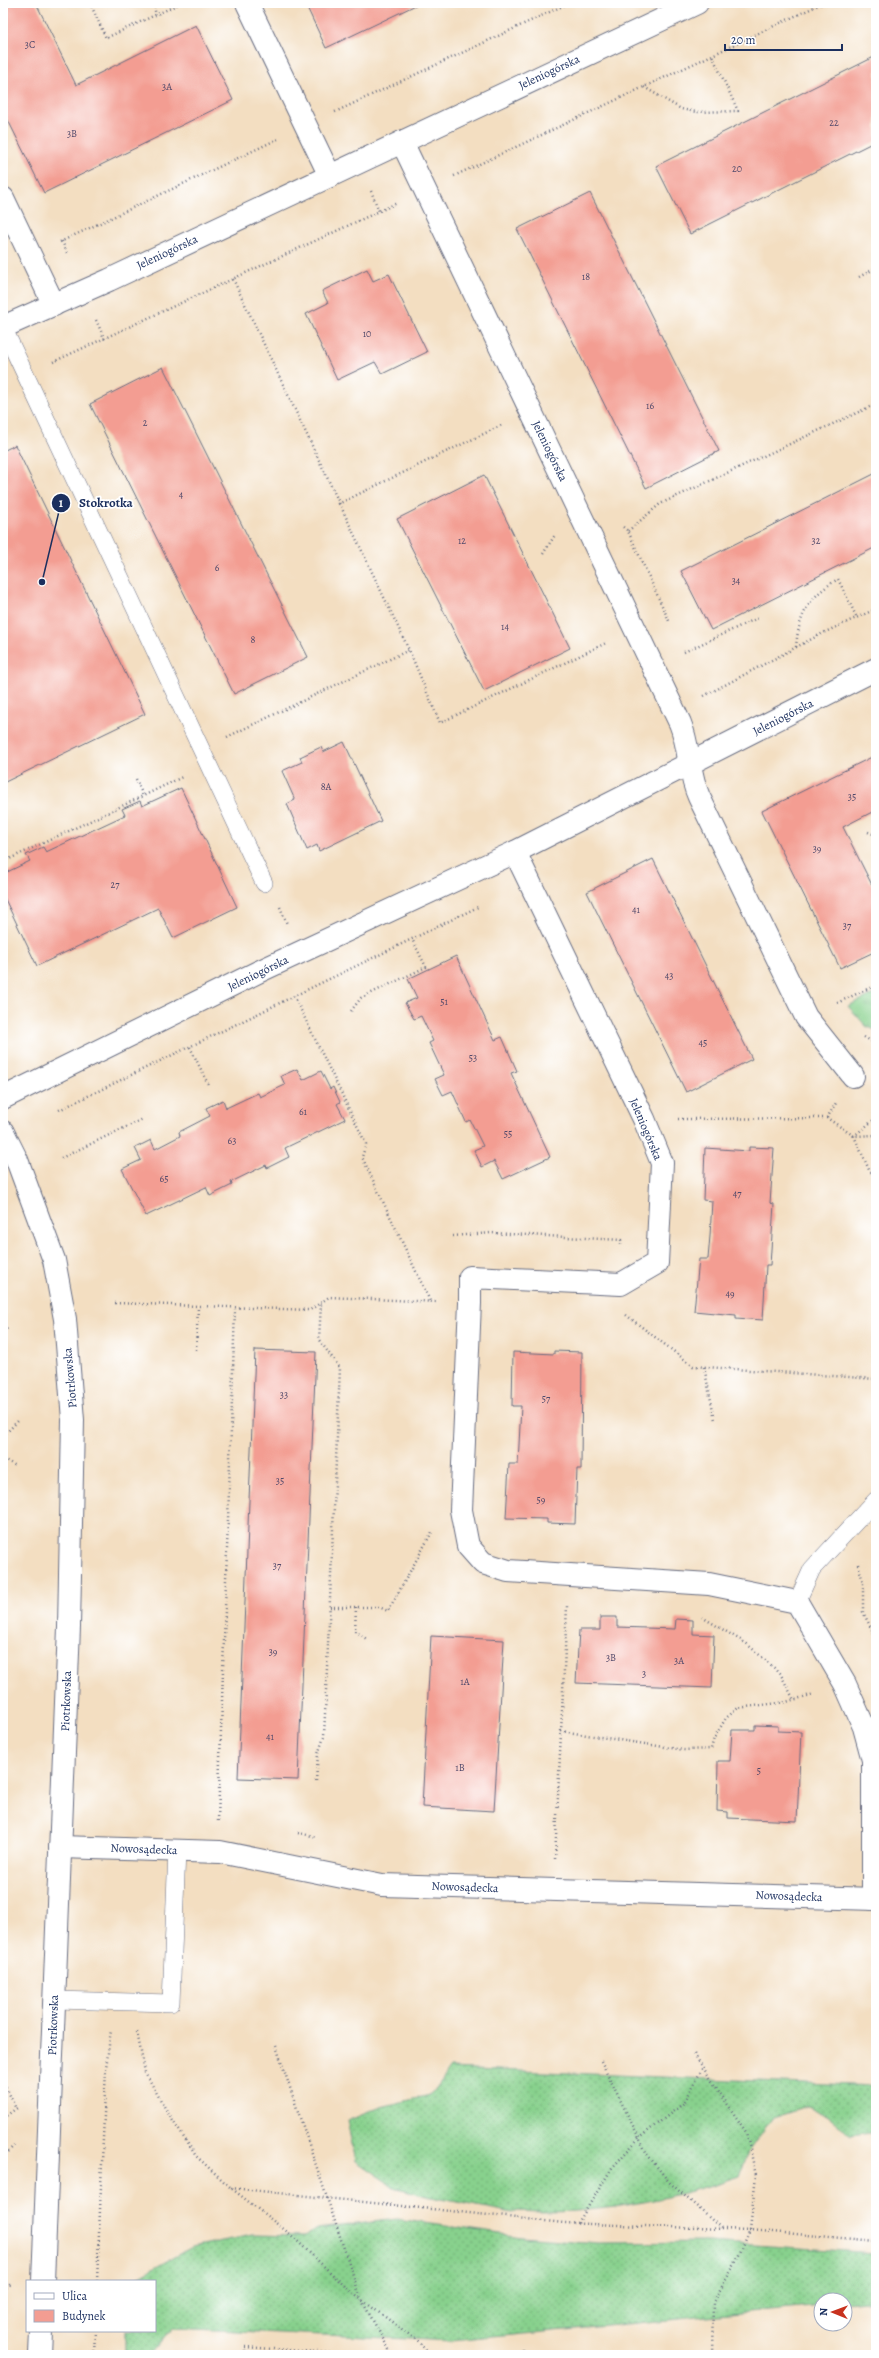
<svg xmlns="http://www.w3.org/2000/svg" width="879" height="2358" viewBox="0 0 879 2358" font-family="Alegreya,serif">
<style>
.grass{fill:url(#grass-dots);stroke:#528076}
.park{fill:url(#park-tufts);stroke:#528076}
.building{fill:#f39d92}
.lines{fill:none;stroke-linecap:round;stroke-linejoin:round}
.lane-casing{stroke:#676c81;stroke-width:18}
.street-casing{stroke:#676c81;stroke-width:24}
.secondary-casing{stroke:#676c81;stroke-width:24}
.path{stroke:#676c81;stroke-width:2.5;stroke-dasharray:1 3;stroke-linecap:butt}
.lane{stroke:#fff;stroke-width:17}
.street{stroke:#fff;stroke-width:22}
.secondary{stroke:#fff;stroke-width:22}
.labels{text-anchor:middle;stroke-width:3.5;stroke-linejoin:round;paint-order:stroke}
.number-label{font-size:10px;fill:#514a6b}
.street-label{font-size:12px;fill:#1b2f5e;stroke:#fff}
.leader{fill:none;stroke:#1b2f5e;stroke-width:1.5}
.callout-dot{fill:#1b2f5e;stroke:#fff;stroke-width:1.5}
.mark-label{font-size:12px;text-anchor:middle;font-weight:bold;fill:#fff}
.callout-label{font-size:13px;text-anchor:middle;font-weight:bold;fill:#1b2f5e;stroke:#fff;stroke-width:3.5;stroke-linejoin:round;paint-order:stroke}
</style>
<defs>
<pattern id="grass-dots" width="8" height="8" patternUnits="userSpaceOnUse"><rect width="8" height="8" fill="#88d18d"/><path d="M2 2h.1M6 6h.1" fill="none" stroke="#6eaa76" stroke-width="1.8" stroke-linecap="round"/></pattern>
<pattern id="park-tufts" width="24" height="20" patternUnits="userSpaceOnUse"><rect width="24" height="20" fill="#88d18d"/><path d="M3 7l-1-3M5 7V3M7 7l1-3M15 17l-1-3M17 17v-4M19 17l1-3" fill="none" stroke="#6eaa76"/></pattern>
</defs>
<rect width="100%" height="100%" fill="#fff"/>
<filter id="ink" filterUnits="userSpaceOnUse"><feTurbulence type="fractalNoise" baseFrequency=".025" numOctaves="2"/><feDisplacementMap in="SourceGraphic" scale="8" xChannelSelector="R" yChannelSelector="G"/><feConvolveMatrix kernelMatrix="1 2 1 2 8 2 1 2 1" color-interpolation-filters="sRGB"/></filter>
<filter id="wash" filterUnits="userSpaceOnUse"><feTurbulence type="fractalNoise" baseFrequency=".012" numOctaves="4" result="noise"/><feDisplacementMap in="SourceGraphic" scale="16" xChannelSelector="R" yChannelSelector="G"/><feGaussianBlur stdDeviation="0.9" result="paint"/><feColorMatrix in="noise" values="0 0 0 0 0 0 0 0 0 0 0 0 0 0 0 0 0 1.4 0 .05"/><feComposite in="paint" operator="in"/></filter>
<g filter="url(#wash)">
<rect width="100%" height="100%" fill="#f3dec1"/>
<g class="grass">
<path d="M 450,2068 L 876,2086 L 876,2131 L 852,2135 L 827,2116 L 807,2106 L 773,2117 L 748,2152 L 740,2176 C 669,2200 594,2216 518,2211 L 513,2213 L 431,2197 L 394,2187 L 356,2161 L 347,2121 L 381,2107 L 430,2095 Z"/>
<polygon points="397,2219 522,2237 598,2243 709,2242 876,2253 876,2300 845,2303 845,2300 821,2300 821,2305 452,2341 172,2328 149,2355 125,2355 125,2331 155,2331 155,2281 131,2281 192,2247 252,2235 304,2236 318,2229"/>
</g>
<polygon class="park" points="876,993 876,1030 867,1027 848,1006"/>
<g id="blocks">
<g class="building">
<polygon points="3,3 36,3 76,85 196,25 233,100 44,193 3,110"/>
<polygon points="305,3 420,3 326,48"/>
<polygon points="876,56 876,141 690,234 656,166"/>
<polygon points="590,193 719,451 646,488 517,229"/>
<polygon points="367,269 373,281 389,274 427,352 382,374 375,362 337,380 306,314 328,303 322,291"/>
<polygon points="163,367 308,657 234,694 90,404"/>
<polygon points="15,445 145,714 3,783 3,451"/>
<polygon points="876,473 876,547 711,630 681,571"/>
<polygon points="484,475 570,648 484,691 397,519"/>
<polygon points="344,742 381,821 319,851 317,845 307,850 287,804 295,800 282,771 302,762 300,757 321,747 323,752"/>
<polygon points="876,755 876,810 843,827 876,893 876,951 840,968 762,811"/>
<polygon points="181,788 237,907 173,938 158,908 37,966 3,895 3,874 30,861 26,855 43,847 46,852 125,815 122,809 140,801 142,806"/>
<polygon points="653,859 752,1059 686,1092 587,892"/>
<polygon points="456,956 495,1040 502,1037 517,1071 511,1073 550,1157 503,1179 494,1161 482,1167 474,1150 483,1146 470,1120 466,1122 452,1091 443,1095 435,1079 444,1075 429,1043 433,1041 421,1016 414,1019 405,1003 417,998 408,979"/>
<polygon points="297,1069 303,1080 321,1071 330,1089 333,1087 340,1102 337,1104 345,1119 285,1148 289,1157 267,1168 266,1165 231,1182 232,1185 210,1196 206,1187 146,1216 122,1169 141,1160 135,1148 151,1140 155,1149 180,1136 179,1132 210,1116 206,1108 223,1100 226,1108 258,1093 260,1097 285,1085 281,1076"/>
<polygon points="749,1147 774,1148 770,1203 774,1204 770,1265 766,1265 763,1320 736,1318 736,1315 694,1311 699,1259 708,1259 710,1236 712,1201 703,1200 705,1148 749,1151"/>
<polygon points="255,1350 316,1352 298,1780 238,1778"/>
<polygon points="554,1351 582,1352 581,1469 577,1469 575,1524 547,1523 547,1519 506,1518 509,1464 518,1464 521,1406 512,1406 513,1352 554,1354"/>
<polygon points="600,1617 617,1617 617,1627 675,1629 676,1619 693,1620 693,1634 714,1635 712,1688 576,1683 579,1630 600,1630"/>
<polygon points="431,1636 504,1640 494,1811 422,1807"/>
<polygon points="755,1725 778,1726 778,1731 801,1732 797,1821 728,1818 728,1812 717,1811 718,1761 730,1761 732,1730 755,1730"/>
</g>
</g>
</g>
<g filter="url(#ink)">
<use href="#blocks" fill-opacity="0" stroke="#676c81" stroke-width="1"/>
<g class="lines">
<g class="lane-casing">
<g id="lane">
<polyline points="3,327 264,883"/>
<polyline points="797,1602 812,1569 876,1500"/>
<polyline points="55,2000 171,2003 177,1850"/>
</g>
</g>
<g class="street-casing">
<g id="street">
<polyline points="247,3 330,176"/>
<path d="M 402,142 L 680,723 C 690,747 688,773 699,797 L 806,1017 L 853,1076"/>
<polyline points="3,198 54,305"/>
<polyline points="3,327 109,280 697,3"/>
<polyline points="515,852 644,1119 662,1163 657,1263 621,1284 470,1277 470,1303 461,1510 468,1546 483,1563 508,1571 709,1584 797,1602 845,1684 864,1727 873,1760 873,1899"/>
<polyline points="3,1132 17,1160 54,1260 65,1319 73,1420 69,1627 43,2281"/>
<polyline points="60,1847 220,1852 382,1885 876,1899"/>
<polyline points="40,2355 41,2331"/>
</g>
</g>
<g class="secondary-casing">
<polyline id="secondary" points="3,1098 258,972 515,852 876,669"/>
</g>
<g class="path">
<polyline points="90,3 106,38 181,3"/>
<polyline points="153,3 156,15"/>
<polyline points="644,87 681,109 696,112 738,111 712,55"/>
<polyline points="335,112 569,3"/>
<polyline points="454,176 823,3"/>
<polyline points="371,191 379,211"/>
<polyline points="62,241 67,253"/>
<polyline points="60,242 278,139"/>
<polyline points="859,277 876,268"/>
<polyline points="233,279 409,650 440,723 606,643"/>
<polyline points="96,320 105,340"/>
<polyline points="53,362 397,203"/>
<polyline points="338,504 502,425"/>
<polyline points="623,527 628,531 670,623"/>
<polyline points="628,531 660,504 876,404"/>
<polyline points="543,554 555,535"/>
<path d="M 796,647 C 799,613 809,597 838,579 L 857,618"/>
<polyline points="684,652 760,617"/>
<polyline points="704,696 823,633 876,609"/>
<polyline points="227,737 409,650"/>
<polyline points="136,779 143,796 182,777"/>
<polyline points="868,832 876,835"/>
<polyline points="3,862 143,796"/>
<polyline points="280,907 287,924"/>
<polyline points="294,996 366,1144 362,1157 430,1301"/>
<polyline points="837,1003 876,985"/>
<polyline points="351,1011 361,998 426,967 412,939"/>
<polyline points="864,1037 876,1044"/>
<polyline points="190,1047 209,1086"/>
<polyline points="59,1110 480,906"/>
<polyline points="827,1118 836,1103"/>
<polyline points="876,1118 854,1136 870,1172 876,1172"/>
<polyline points="678,1119 827,1118 854,1136 876,1135"/>
<polyline points="61,1158 143,1119"/>
<polyline points="453,1236 491,1233 621,1240 621,1247"/>
<polyline points="115,1303 310,1310 329,1297 438,1302"/>
<polyline points="626,1315 693,1366 876,1379"/>
<polyline points="3,1331 8,1328"/>
<polyline points="196,1350 198,1307"/>
<polyline points="704,1367 715,1420"/>
<polyline points="3,1436 18,1421"/>
<polyline points="3,1459 16,1466"/>
<polyline points="858,1564 863,1582 863,1612 876,1638"/>
<polyline points="330,1607 379,1607 388,1611 432,1532"/>
<polyline points="356,1607 355,1631 368,1640"/>
<polyline points="702,1617 747,1644 780,1673 794,1700"/>
<polyline points="561,1731 684,1750 711,1749 714,1738 726,1718 738,1708 786,1702 814,1694"/>
<polyline points="316,1781 318,1754 324,1737 340,1368 319,1340 321,1304"/>
<polyline points="218,1821 235,1309"/>
<polyline points="298,1833 317,1837"/>
<polyline points="555,1859 567,1606"/>
<polyline points="137,2032 145,2072 169,2115 196,2156 231,2188 290,2234 351,2292 418,2341 430,2355"/>
<polyline points="276,2046 361,2299 392,2355"/>
<polyline points="694,2054 746,2132 756,2175 750,2230 735,2264 713,2302 712,2355"/>
<polyline points="601,2061 647,2154 669,2182 721,2228"/>
<polyline points="3,2080 16,2109"/>
<polyline points="3,2118 17,2108"/>
<polyline points="3,2158 16,2143"/>
<polyline points="231,2188 564,2223 750,2230 876,2241"/>
<polyline points="578,2223 612,2168 639,2138 684,2103 703,2067"/>
<polyline points="97,2281 106,2068 111,2030"/>
<polyline points="3,2290 11,2284"/>
<polyline points="522,2349 522,2355"/>
<polyline points="94,2355 95,2331"/>
<polyline points="245,2355 245,2347 359,2355"/>
</g>
<use href="#lane" class="lane"/>
<use href="#street" class="street"/>
<use href="#secondary" class="secondary"/>
</g>
</g>
<g class="labels">
<g class="number-label">
<text x="30" y="48">3C</text>
<text x="167" y="90">3A</text>
<text x="834" y="126">22</text>
<text x="72" y="137">3B</text>
<text x="737" y="172">20</text>
<text x="586" y="280">18</text>
<text x="367" y="337">10</text>
<text x="650" y="409">16</text>
<text x="145" y="426">2</text>
<text x="181" y="498">4</text>
<text x="462" y="544">12</text>
<text x="816" y="544">32</text>
<text x="217" y="571">6</text>
<text x="736" y="584">34</text>
<text x="505" y="630">14</text>
<text x="253" y="643">8</text>
<text x="326" y="790">8A</text>
<text x="852" y="800">35</text>
<text x="817" y="852">39</text>
<text x="115" y="888">27</text>
<text x="636" y="913">41</text>
<text x="847" y="929">37</text>
<text x="669" y="979">43</text>
<text x="444" y="1005">51</text>
<text x="703" y="1046">45</text>
<text x="473" y="1061">53</text>
<text x="303" y="1115">61</text>
<text x="508" y="1137">55</text>
<text x="232" y="1144">63</text>
<text x="164" y="1182">65</text>
<text x="737" y="1197">47</text>
<text x="730" y="1297">49</text>
<text x="284" y="1398">33</text>
<text x="546" y="1402">57</text>
<text x="280" y="1484">35</text>
<text x="541" y="1503">59</text>
<text x="277" y="1569">37</text>
<text x="273" y="1655">39</text>
<text x="611" y="1661">3B</text>
<text x="679" y="1664">3A</text>
<text x="644" y="1677">3</text>
<text x="465" y="1685">1A</text>
<text x="270" y="1740">41</text>
<text x="460" y="1771">1B</text>
<text x="759" y="1774">5</text>
</g>
<g class="street-label">
<text transform="translate(549 72) rotate(-25)" y="4">Jeleniogórska</text>
<text transform="translate(167 252) rotate(-25)" y="4">Jeleniogórska</text>
<text transform="translate(550 451) rotate(64)" y="4">Jeleniogórska</text>
<text transform="translate(783 717) rotate(-27)" y="4">Jeleniogórska</text>
<text transform="translate(258 973) rotate(-26)" y="4">Jeleniogórska</text>
<text transform="translate(646 1129) rotate(67)" y="4">Jeleniogórska</text>
<text transform="translate(70 1378) rotate(-95)" y="4">Piotrkowska</text>
<text transform="translate(66 1701) rotate(-88)" y="4">Piotrkowska</text>
<text transform="translate(144 1849) rotate(2)" y="4">Nowosądecka</text>
<text transform="translate(465 1887) rotate(2)" y="4">Nowosądecka</text>
<text transform="translate(789 1896) rotate(2)" y="4">Nowosądecka</text>
<text transform="translate(53 2025) rotate(-88)" y="4">Piotrkowska</text>
</g>
</g>
<path class="leader" d="M42 582L61 503"/>
<g class="callout-dot">
<circle cx="42" cy="582" r="4"/>
<circle cx="61" cy="503" r="10"/>
</g>
<g class="mark-label">
<text x="61" y="507">1</text>
</g>
<g class="callout-label">
<text x="106" y="507">Stokrotka</text>
</g>
<rect width="879" height="2358" fill="none" stroke="#fff" stroke-width="16"/>
<rect x="26" y="2280" width="130" height="52" fill="#ffffff" stroke="#a4acbf"/>
<rect x="34" y="2293" width="20" height="6" fill="#ffffff" stroke="#a4acbf"/>
<text x="62" y="2300" font-size="12" fill="#1b2f5e">Ulica</text>
<rect x="34" y="2310" width="20" height="12" fill="#f39d92" stroke="#a4acbf"/>
<text x="62" y="2320" font-size="12" fill="#1b2f5e">Budynek</text>
<g transform="translate(833 2312) rotate(271)"><circle r="19" fill="#ffffff" stroke="#a4acbf"/>
<path d="M0-3L7 15L0 10L-7 15Z" fill="#c8321e"/>
<text y="-6" font-size="11" font-weight="bold" text-anchor="middle" fill="#1b2f5e">N</text>
</g>
<path d="M725 44v6h117v-6" fill="none" stroke="#1b2f5e" stroke-width="2"/>
<text x="731" y="44" font-size="12" fill="#1b2f5e" stroke="#ffffff" stroke-width="3" paint-order="stroke">20 m</text>
</svg>
